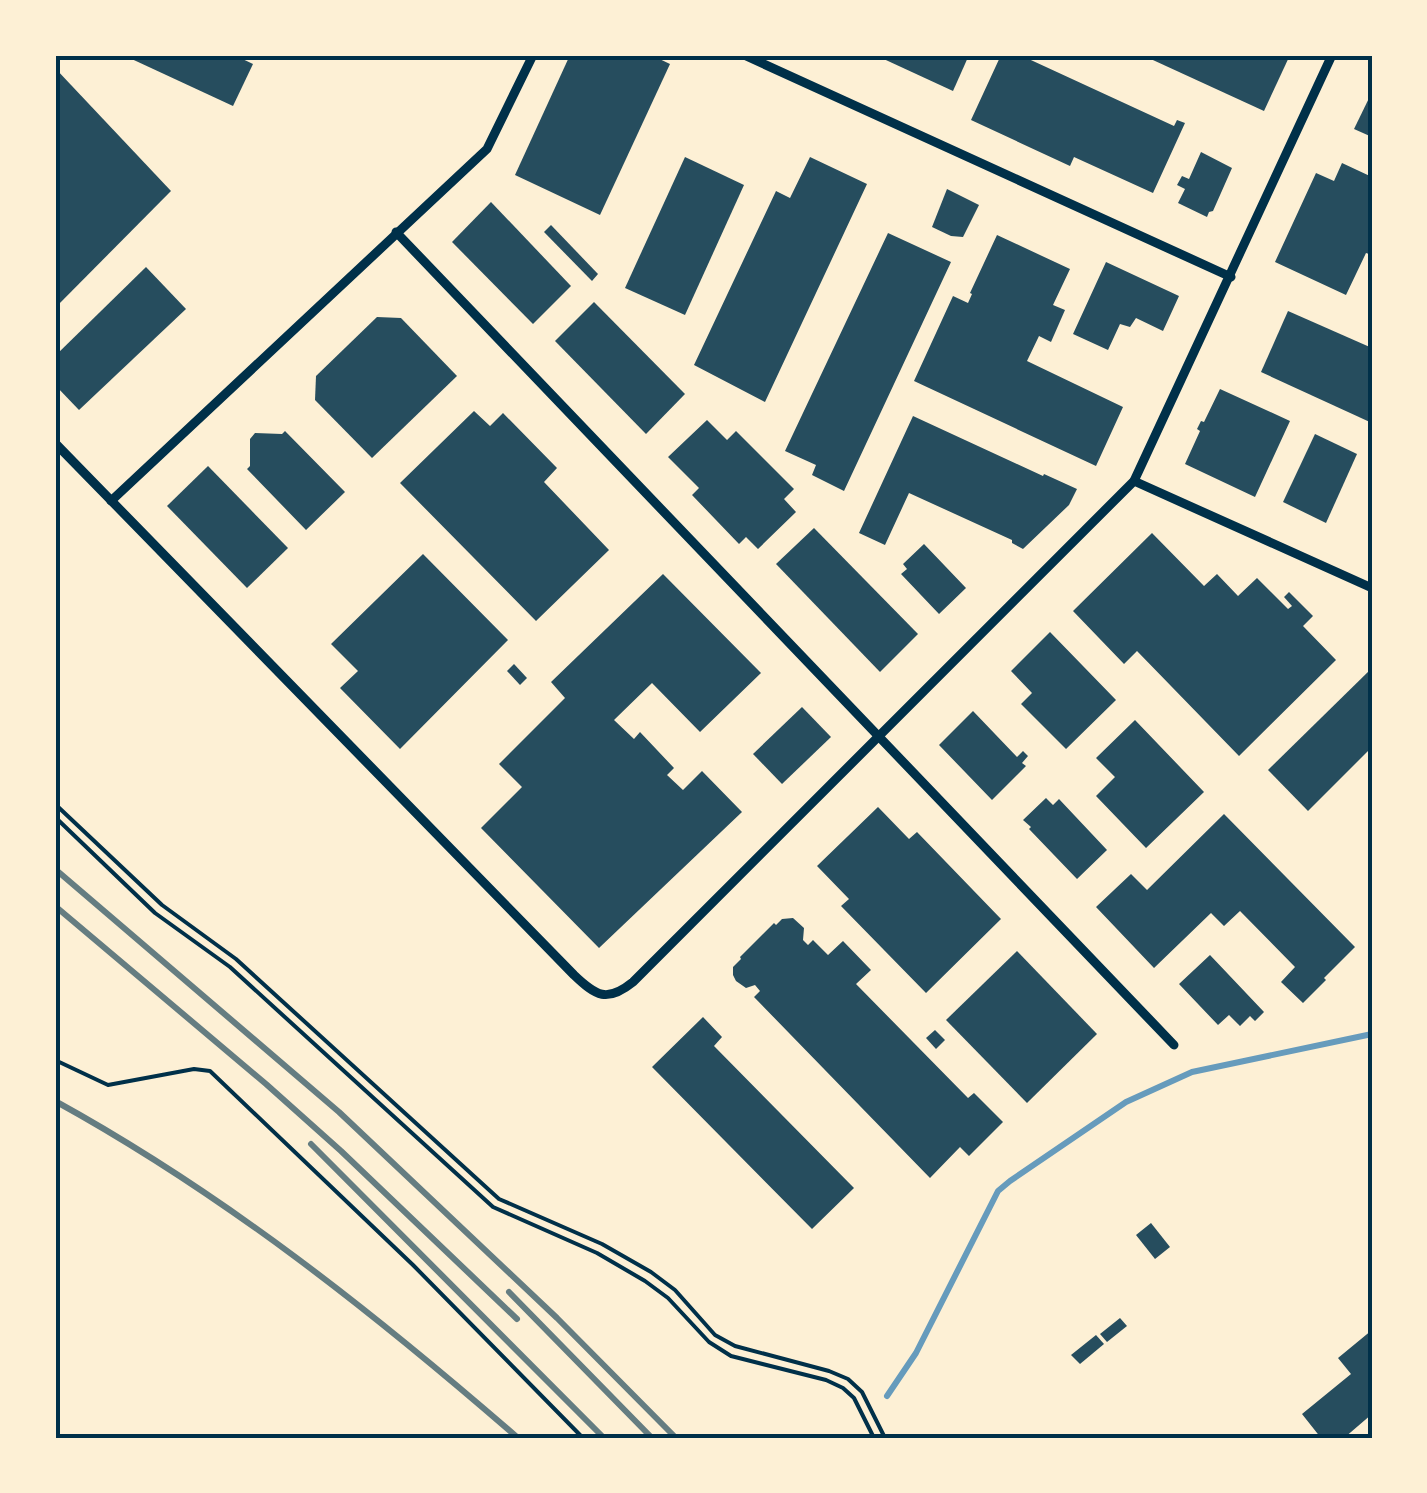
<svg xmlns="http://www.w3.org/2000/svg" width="1427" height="1493" viewBox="0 0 1427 1493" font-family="'Open Sans',sans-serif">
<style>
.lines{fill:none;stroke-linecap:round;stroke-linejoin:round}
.stream{stroke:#669bbc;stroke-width:6}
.building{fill:#264d5e}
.path{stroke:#003049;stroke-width:4}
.service{stroke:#003049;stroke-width:4}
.minor{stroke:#003049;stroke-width:9}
.rail{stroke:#657d81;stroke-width:6}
.neatline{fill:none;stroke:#003049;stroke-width:4}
</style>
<rect width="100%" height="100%" fill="#fdf0d5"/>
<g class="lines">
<polyline class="stream" points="887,1396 916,1353 998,1191 1010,1181 1126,1102 1192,1072 1372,1034"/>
</g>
<g class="building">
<polygon points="123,55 234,55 253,64 233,106"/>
<polygon points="570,55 651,55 670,64 600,215 515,175"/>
<polygon points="875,55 969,55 953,91"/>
<polygon points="1001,55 1020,55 1174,126 1177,120 1185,123 1153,193 1074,157 1070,166 971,120"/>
<polygon points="1142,55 1290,55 1264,111"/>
<polygon points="55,68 171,191 55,308"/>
<polygon points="1372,92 1372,137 1354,129"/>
<polygon points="1201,152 1232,168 1213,211 1209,212 1207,217 1178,203 1185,189 1177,185 1182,176 1189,179"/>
<polygon points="685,157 744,185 685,315 625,288"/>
<polygon points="810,157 867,184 765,402 694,365 776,191 790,198"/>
<polygon points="1342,163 1372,177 1372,255 1366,253 1346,295 1275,262 1316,173 1334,181"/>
<polygon points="947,189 979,205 963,237 951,236 932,227"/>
<polygon points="491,202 571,286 533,324 452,242"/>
<polygon points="551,225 598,274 592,281 544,232"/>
<polygon points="888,233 951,262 844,491 812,475 816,465 785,451"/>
<polygon points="997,235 1070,269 1053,305 1065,310 1051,342 1039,336 1027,361 1123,407 1096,466 914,381 953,296 968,303 972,294 970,293"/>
<polygon points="1106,262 1179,296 1163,331 1136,318 1130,327 1120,324 1108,350 1073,334"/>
<polygon points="146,267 186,309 79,410 55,385 55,356"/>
<polygon points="594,302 685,394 646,434 555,341"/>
<polygon points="1288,311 1372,348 1372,423 1261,372"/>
<polygon points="377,317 401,318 457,376 372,458 315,400 316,376"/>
<polygon points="1220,389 1290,421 1255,497 1185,464 1200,431 1197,429 1201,421 1204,422"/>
<polygon points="474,411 490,426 503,413 557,468 544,482 609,550 536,621 400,483"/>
<polygon points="913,416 1043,476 1044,474 1077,489 1069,505 1023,549 1012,543 1012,540 909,493 885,545 859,533"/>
<polygon points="707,420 727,440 736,431 794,489 784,499 796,512 758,549 746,537 739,544 692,495 699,488 668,457"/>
<polygon points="285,431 345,492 306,530 247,469 250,466 250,439 255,433 282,434"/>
<polygon points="1315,434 1357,454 1326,523 1283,502"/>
<polygon points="208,466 288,548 247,588 167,506"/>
<polygon points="814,528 918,634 880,672 776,564"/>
<polygon points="1152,533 1204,586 1217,574 1238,596 1257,578 1288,609 1292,606 1284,597 1289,592 1313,616 1303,626 1336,660 1239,756 1137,651 1124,664 1073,611"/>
<polygon points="924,544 966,588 939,614 901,574 907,569 903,564"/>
<polygon points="423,554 508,640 400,749 340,688 358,671 331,644"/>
<polygon points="663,574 761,673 700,732 652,683 614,720 634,739 640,732 674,768 667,775 683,790 702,771 742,812 599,948 481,828 522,787 499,764 565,698 551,682"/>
<polygon points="1050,632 1116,700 1066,749 1021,704 1032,693 1011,671"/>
<polygon points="514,664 527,678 520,685 507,671"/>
<polygon points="1372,668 1372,747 1308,811 1268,770"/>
<polygon points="802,707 831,737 782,784 753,754"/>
<polygon points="973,711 1017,757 1023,751 1028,756 1022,763 1026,766 992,800 939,745"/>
<polygon points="1135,720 1204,792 1146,848 1096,796 1115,777 1096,758"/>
<polygon points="1046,798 1053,805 1059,799 1107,850 1077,879 1029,829 1031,827 1023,820"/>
<polygon points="878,807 909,839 917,832 1001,919 926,993 841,906 849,899 817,866"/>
<polygon points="1224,814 1355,947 1324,978 1326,980 1303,1003 1281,982 1295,967 1240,911 1224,926 1211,913 1154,968 1096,907 1131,874 1147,890"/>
<polygon points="793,918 804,928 803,940 808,945 813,940 828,955 843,941 871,970 856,984 968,1098 974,1093 1003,1122 969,1156 960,1147 930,1178 754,997 760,991 755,985 746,988 736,981 733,975 733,967 741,959 740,957 774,923 776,925 782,919"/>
<polygon points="1017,951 1097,1034 1027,1103 946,1020"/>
<polygon points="1210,955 1264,1012 1255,1021 1250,1016 1240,1026 1229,1015 1218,1025 1179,984"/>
<polygon points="703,1017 722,1037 714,1046 854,1188 812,1229 652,1067"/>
<polygon points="935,1030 945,1040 936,1049 926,1038"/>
<polygon points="1151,1223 1170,1247 1155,1259 1136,1235"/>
<polygon points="1120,1318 1127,1326 1107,1342 1100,1334"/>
<polygon points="1372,1330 1372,1414 1344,1438 1321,1438 1302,1414 1351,1374 1338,1358"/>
<polygon points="1096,1335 1104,1344 1080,1364 1071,1355"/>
</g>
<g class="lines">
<g class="path">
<polyline points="55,804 162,905 236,959 499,1199 602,1244 651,1272 675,1290 715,1335 735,1346 829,1371 848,1379 862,1392 885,1438"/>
<polyline points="55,817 155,913 230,967 493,1207 597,1253 645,1281 668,1298 709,1342 731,1356 826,1380 843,1388 854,1398 874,1438"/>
</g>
<polyline class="service" points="55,1060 108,1085 194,1069 210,1071 413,1265 583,1438"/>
<g class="minor">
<polyline points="744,55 1231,277"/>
<polyline points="396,232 1174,1045"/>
<path d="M 55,443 L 574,975 C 596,996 607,1003 633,982 L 1134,481 L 1332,55"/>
<polyline points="1134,481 1372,588"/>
<polyline points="111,501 487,149 533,55"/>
</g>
<g class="rail">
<polyline points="55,869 339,1112 557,1318 676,1438"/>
<polyline points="55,906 266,1084 341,1151 517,1319"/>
<path d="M 55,1101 C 224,1194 373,1312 518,1438"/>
<polyline points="311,1144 604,1438"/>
<polyline points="509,1292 652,1438"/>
</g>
</g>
<rect width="1427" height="1493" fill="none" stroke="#fdf0d5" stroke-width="115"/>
<rect x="58" y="58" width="1312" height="1378" class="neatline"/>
</svg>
